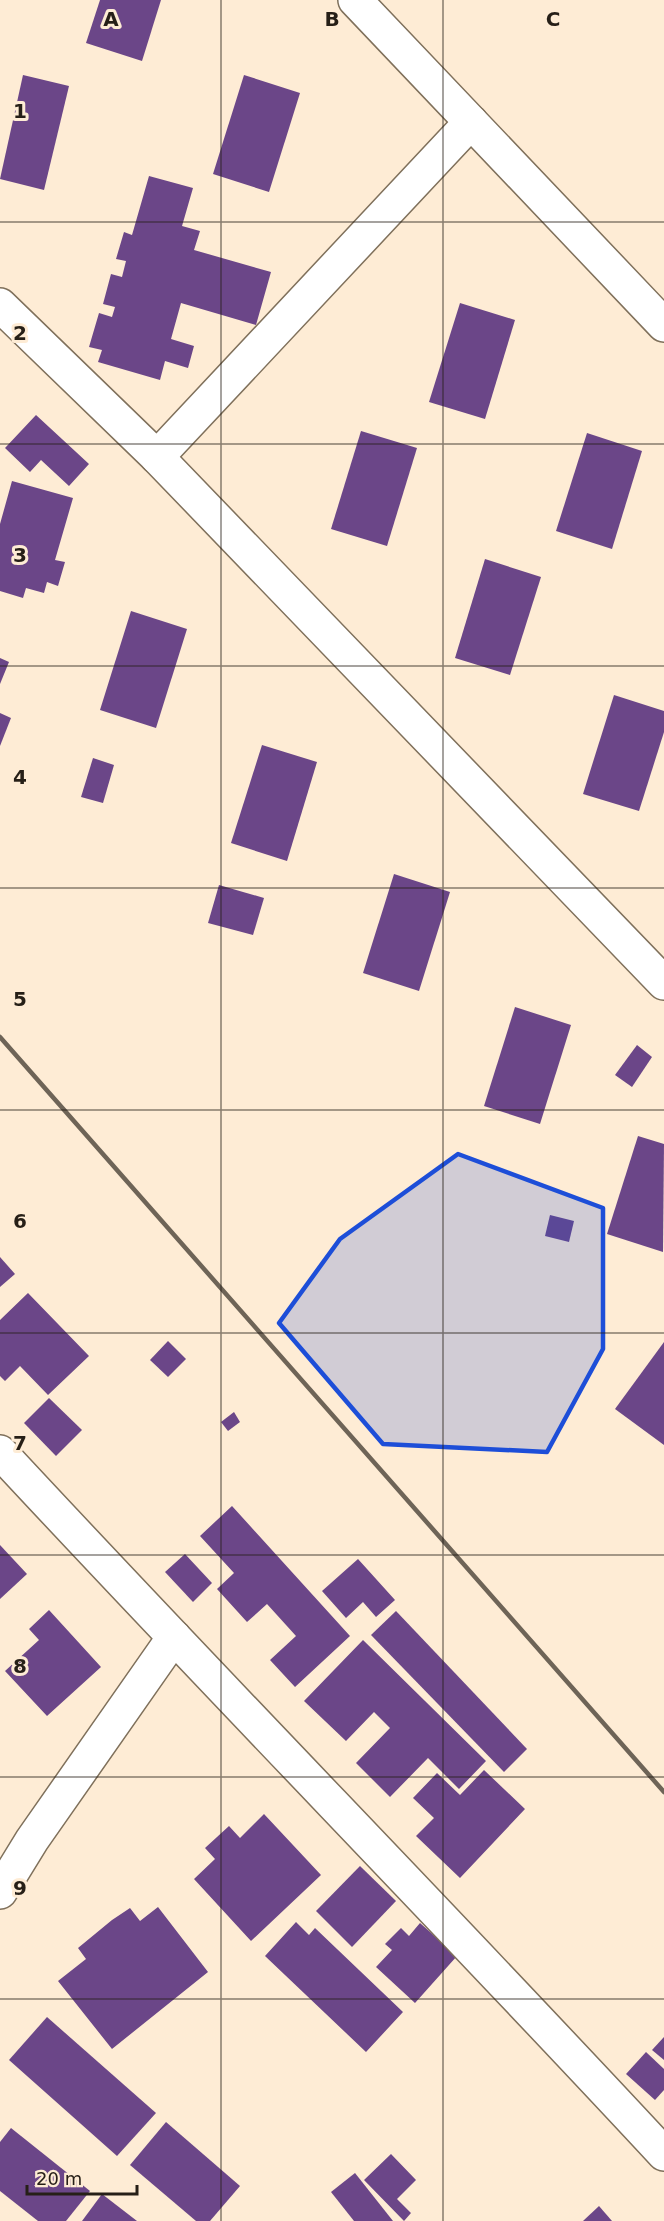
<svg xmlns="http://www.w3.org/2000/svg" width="664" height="2221" viewBox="0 0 664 2221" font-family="'DejaVu Sans',sans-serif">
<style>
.building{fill:#6b4688}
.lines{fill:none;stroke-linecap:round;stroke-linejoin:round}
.street-casing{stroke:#7f705b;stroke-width:36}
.street{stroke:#fff;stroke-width:33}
.rail{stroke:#6e6457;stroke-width:4.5}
.marked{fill:#1d4ed8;fill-opacity:0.2;stroke:#1d4ed8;stroke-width:4.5;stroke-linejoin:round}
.grid{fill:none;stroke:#261f17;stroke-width:1.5;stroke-opacity:0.55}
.grid-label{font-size:20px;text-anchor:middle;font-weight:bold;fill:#261f17;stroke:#feecd5;stroke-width:6;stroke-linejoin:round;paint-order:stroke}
</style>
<rect width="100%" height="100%" fill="#feecd5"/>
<g class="building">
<polygon points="100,0 161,0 142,61 86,43"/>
<polygon points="23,75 69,86 44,190 0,179"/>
<polygon points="244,75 300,93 269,192 213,174"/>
<polygon points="149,176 193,188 182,226 200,231 194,250 271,272 256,325 181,303 171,339 194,346 188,368 165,361 160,380 98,362 102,350 89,347 99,313 112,317 115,307 103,304 111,274 122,277 126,261 116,259 124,232 132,235"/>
<polygon points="460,303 515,320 485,419 429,402"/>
<polygon points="36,415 89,464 69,486 41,460 30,472 5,448"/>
<polygon points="361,431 417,448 387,546 331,529"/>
<polygon points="587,433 642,451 612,549 556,531"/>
<polygon points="12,481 73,498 55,560 65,562 58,586 47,582 44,593 26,588 23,598 0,591 0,524"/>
<polygon points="485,559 541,577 510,675 455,658"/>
<polygon points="131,611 187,629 156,728 100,710"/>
<polygon points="0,658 9,662 0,684"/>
<polygon points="614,695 664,711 664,732 639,811 583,794"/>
<polygon points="0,713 11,718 0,746"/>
<polygon points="262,745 317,762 287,861 231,843"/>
<polygon points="93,758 114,765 103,803 81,797"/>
<polygon points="394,874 450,892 419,991 363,973"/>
<polygon points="219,885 264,898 253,935 208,923"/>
<polygon points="515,1007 571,1025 540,1124 484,1106"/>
<polygon points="637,1045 652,1057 632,1087 615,1075"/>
<polygon points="638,1136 664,1144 663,1252 607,1234"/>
<polygon points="550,1215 574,1221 569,1242 545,1236"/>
<polygon points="0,1257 15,1274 0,1287"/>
<polygon points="28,1293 89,1356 48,1395 20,1366 5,1381 0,1376 0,1320"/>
<polygon points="168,1341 186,1359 168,1377 150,1360"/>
<polygon points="664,1342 664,1445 615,1409"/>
<polygon points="49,1398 82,1430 56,1456 24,1423"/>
<polygon points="234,1412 240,1422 228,1431 221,1422"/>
<polygon points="232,1506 350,1636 295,1687 270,1660 296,1636 267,1604 247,1622 217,1589 234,1573 200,1536"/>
<polygon points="0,1545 27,1574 0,1599"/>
<polygon points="185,1554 212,1583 193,1602 165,1572"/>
<polygon points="358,1559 395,1600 376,1617 363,1602 346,1618 322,1591"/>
<polygon points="49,1610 101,1667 47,1716 5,1671 39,1640 29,1629"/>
<polygon points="396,1611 527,1749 504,1772 371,1635"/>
<polygon points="363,1640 486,1761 459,1789 428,1758 390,1797 356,1763 390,1728 374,1712 346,1741 304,1701"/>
<polygon points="484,1770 525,1809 460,1878 416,1836 434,1818 413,1798 437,1773 460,1795"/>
<polygon points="264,1814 321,1875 251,1941 194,1879 215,1859 205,1848 229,1826 240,1838"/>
<polygon points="360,1866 396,1901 352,1947 316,1911"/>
<polygon points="158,1907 208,1972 112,2049 58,1981 86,1959 78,1948 112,1920 130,1908 140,1921"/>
<polygon points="296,1922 309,1935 315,1928 403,2012 366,2052 265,1956"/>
<polygon points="420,1923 457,1956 415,2003 376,1967 392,1950 385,1944 401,1928 409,1936"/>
<polygon points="47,2017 156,2113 117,2156 9,2060"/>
<polygon points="664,2037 664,2060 652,2050"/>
<polygon points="646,2052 664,2069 664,2090 655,2100 626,2074"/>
<polygon points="166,2122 240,2186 210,2221 196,2221 130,2165"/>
<polygon points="11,2128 90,2191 66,2221 38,2221 0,2191 0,2142"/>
<polygon points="391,2154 416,2180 397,2199 411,2213 404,2221 364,2180"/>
<polygon points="355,2173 393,2221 354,2221 331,2192"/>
<polygon points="102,2194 137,2221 82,2221"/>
<polygon points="599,2206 612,2221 583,2221"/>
</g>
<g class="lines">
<g class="street-casing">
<g id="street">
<polyline points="355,0 664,325"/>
<polyline points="0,305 157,457 664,983"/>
<polyline points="157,457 471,122"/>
<path d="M 0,1452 C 219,1688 445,1918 664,2154"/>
<polyline points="0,1892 32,1840 174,1637"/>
</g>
</g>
<use href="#street" class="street"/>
<polyline class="rail" points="0,1037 664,1792"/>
</g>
<path class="marked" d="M 458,1154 L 603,1208 L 603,1349 L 547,1452 L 383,1444 L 279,1323 L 340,1239 Z"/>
<path class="grid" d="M 221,0 L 221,2221M 443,0 L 443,2221M 0,222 L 664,222M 0,444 L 664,444M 0,666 L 664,666M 0,888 L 664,888M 0,1110 L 664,1110M 0,1333 L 664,1333M 0,1555 L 664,1555M 0,1777 L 664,1777M 0,1999 L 664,1999"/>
<g class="grid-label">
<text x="111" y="26">A</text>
<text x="332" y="26">B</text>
<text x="553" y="26">C</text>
<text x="20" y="118">1</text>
<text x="20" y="340">2</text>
<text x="20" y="562">3</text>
<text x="20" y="784">4</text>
<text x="20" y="1006">5</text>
<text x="20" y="1228">6</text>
<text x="20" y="1450">7</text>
<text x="20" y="1673">8</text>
<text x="20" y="1895">9</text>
</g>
<path d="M27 2185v9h110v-9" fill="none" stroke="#261f17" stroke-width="3"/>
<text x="36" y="2185" font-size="18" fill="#261f17" stroke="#feecd5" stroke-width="4.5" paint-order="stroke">20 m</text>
</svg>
